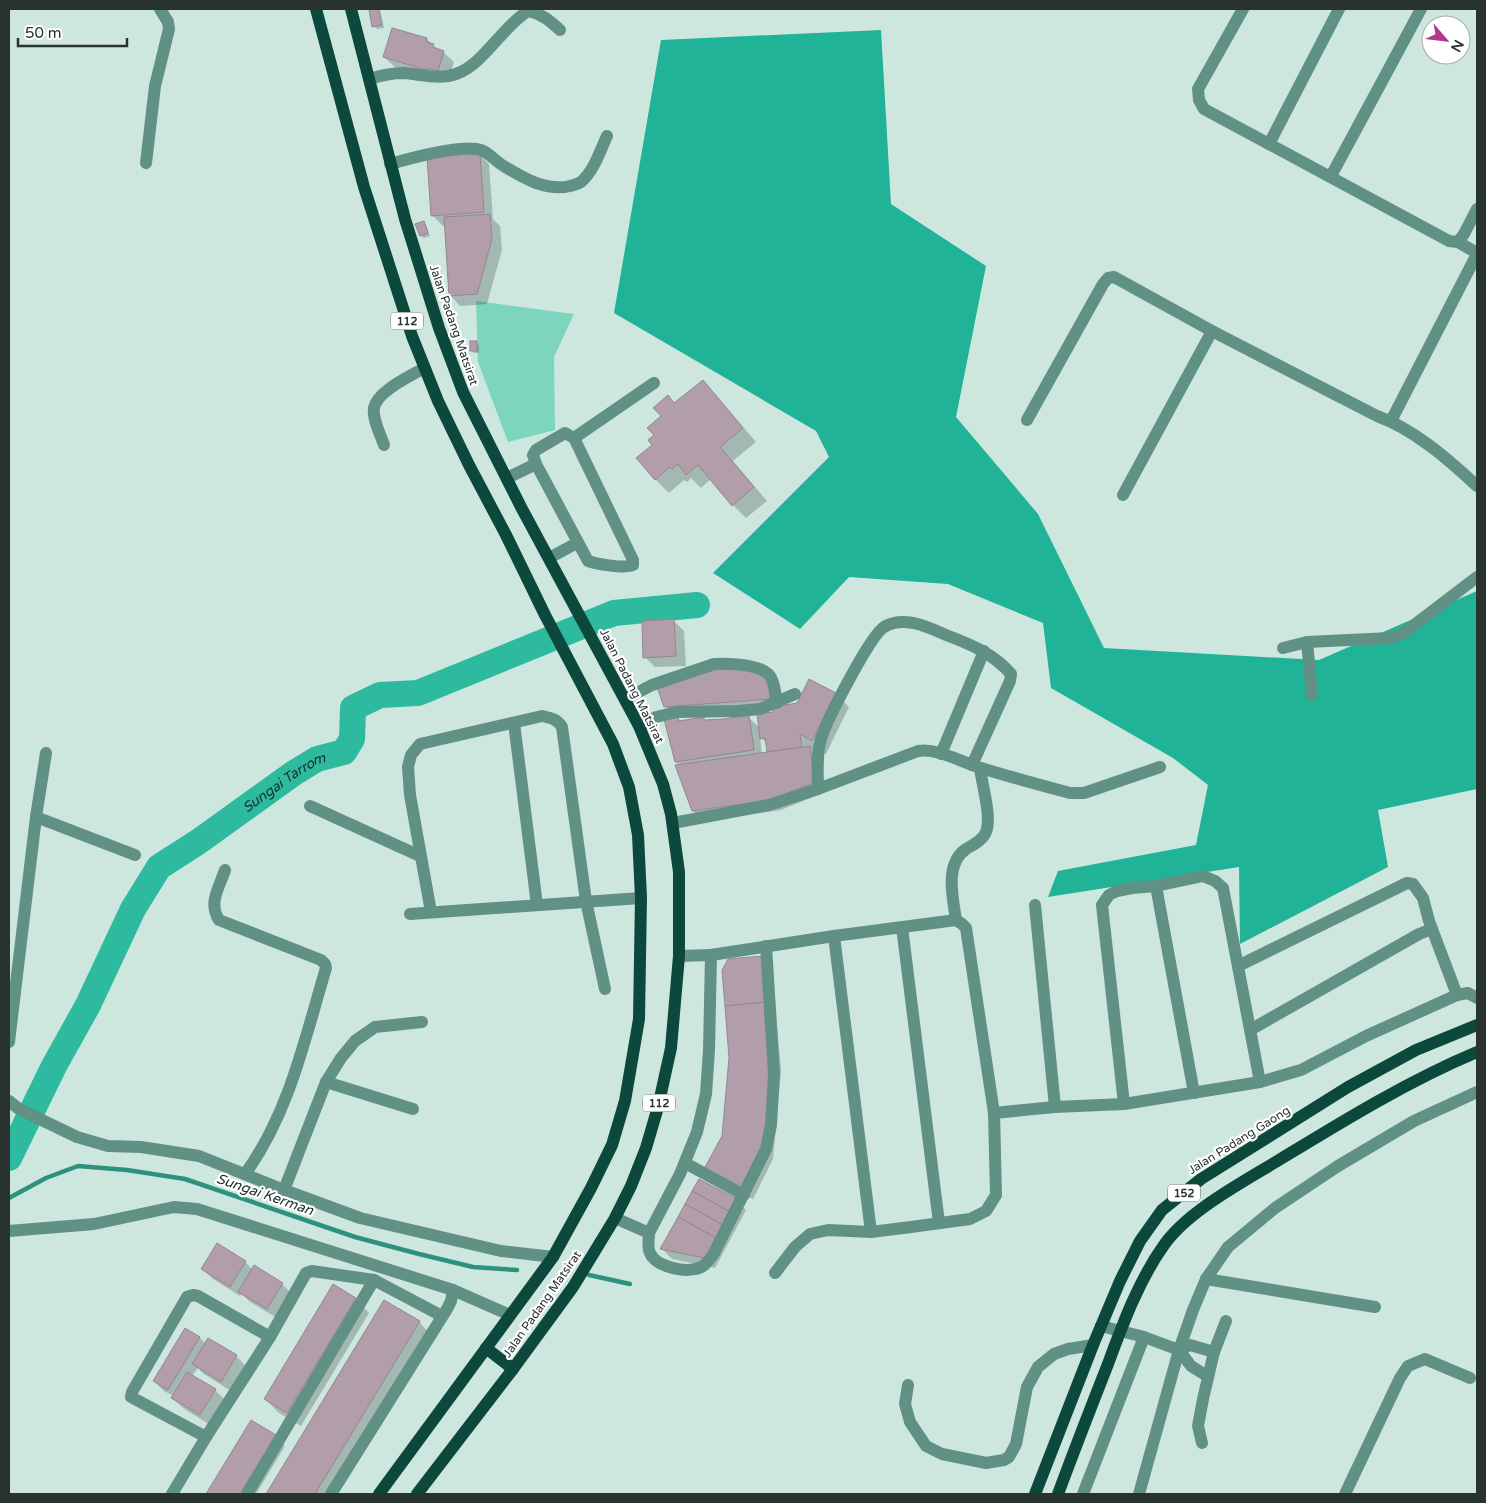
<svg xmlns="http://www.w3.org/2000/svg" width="1486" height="1503" viewBox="0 0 1486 1503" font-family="'Varela Round',sans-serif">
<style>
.green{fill:#7dd5be}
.forest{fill:#21b397}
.shadow{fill:#0003;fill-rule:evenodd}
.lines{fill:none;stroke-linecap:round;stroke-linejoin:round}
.stream{stroke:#2c917d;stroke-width:4.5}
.river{stroke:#2eba9e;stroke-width:26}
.building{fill:#b29eaa;stroke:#98848f}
.minor{stroke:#619184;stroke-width:12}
.major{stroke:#0c483c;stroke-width:12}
.labels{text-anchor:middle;stroke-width:4.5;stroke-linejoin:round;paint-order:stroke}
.shield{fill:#fff;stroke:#68706d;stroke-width:1}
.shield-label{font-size:11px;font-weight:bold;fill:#28322f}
.street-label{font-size:12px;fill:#28322f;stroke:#fff}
.water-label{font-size:14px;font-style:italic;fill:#182e28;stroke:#fff}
</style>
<rect width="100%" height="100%" fill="#cde7df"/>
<polygon class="green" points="476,301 574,314 554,357 555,430 508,442 478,362"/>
<polygon class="forest" points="881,30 891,204 986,266 956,417 1038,514 1104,648 1319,660 1477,591 1477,789 1378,810 1388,867 1240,944 1239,867 1048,897 1058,871 1196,845 1208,785 1173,758 1051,688 1043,623 948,584 849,577 800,629 713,573 829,457 816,431 614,313 661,40"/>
<g class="shadow">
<polygon points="370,9 380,9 384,28 377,29 374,26"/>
<polygon points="393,29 427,39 438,50 443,52 454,62 448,80 395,67 384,57"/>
<polygon points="479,154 489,164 493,219 500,226 502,250 487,304 460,306 450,295 445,225 443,226 433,216"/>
<polygon points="423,222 426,225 430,236 424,238 421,236"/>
<polygon points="476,342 479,345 479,353 474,353 471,350"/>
<polygon points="702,381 716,395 756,442 733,461 767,501 746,518 733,505 711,479 701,488 691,478 687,482 684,480 669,493 655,479 654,445 655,435 675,404"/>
<polygon points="674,621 684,631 686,666 655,667 645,657"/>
<path d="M 754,671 L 780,707 L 836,694 L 849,707 L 826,754 L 813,747 L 825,792 L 781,810 L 703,821 L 693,811 L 680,766 L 676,762 L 677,718 L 665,706 ZM 774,709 L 775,713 L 760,728 L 748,717 L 706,721 L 703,718 L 681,721 L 676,716 ZM 760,737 L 768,744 L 768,751 L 770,753 L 762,754 Z"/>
<polygon points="772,967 781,1071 773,1159 753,1199 715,1179 723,1136"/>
<polygon points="736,1200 746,1210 715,1268 672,1259 662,1249"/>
<polygon points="245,1262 253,1270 282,1284 292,1294 277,1318 250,1302 242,1294 240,1296 213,1279 203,1269"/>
<polygon points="333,1286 356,1299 369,1313 301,1426 279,1413 265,1399"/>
<polygon points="384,1301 419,1322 432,1336 337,1494 267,1494"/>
<polygon points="186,1330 200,1338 206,1344 236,1356 246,1366 231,1391 204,1374 198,1368 192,1376 215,1390 225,1400 210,1425 183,1408 173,1398 174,1396 164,1391 154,1381"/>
<polygon points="251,1422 275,1436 285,1446 256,1494 208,1494"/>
</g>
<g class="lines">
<g class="stream">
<polyline points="9,1198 46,1178 78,1166 127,1170 185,1179 355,1237 419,1254 473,1267 517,1270"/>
<polyline points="589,1275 630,1284"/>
</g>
<path class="river" id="s1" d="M 9,1158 L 54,1066 L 88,1005 L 133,909 L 159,867 L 198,842 L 294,773 L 317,759 L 344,752 L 352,739 L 353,708 L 380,695 L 418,693 L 614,613 L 697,605"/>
</g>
<g class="building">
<polygon points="369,9 378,9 382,25 372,27"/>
<polygon points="392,28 427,38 426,42 434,44 433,47 444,51 438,71 427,68 426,70 383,57"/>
<polygon points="480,153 484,212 431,216 427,157"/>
<polygon points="490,214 492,239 477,294 449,296 444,217"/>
<polygon points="424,221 428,233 420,236 415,224"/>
<rect x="470" y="341" width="7" height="10"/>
<polygon points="703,380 743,428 720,447 754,487 732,506 698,465 686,475 678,464 672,469 670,467 655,480 636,458 652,445 648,440 654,435 647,428 661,416 653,408 668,395 674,403"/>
<polygon points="674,619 676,656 643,658 642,621"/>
<polygon points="718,669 754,670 769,677 770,699 664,707 657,687"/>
<polygon points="809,679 836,693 812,741 800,734 802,747 767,752 765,738 760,739 757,714 773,712 773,707 797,703"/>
<polygon points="749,715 754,750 675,762 664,719 678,717 679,721 704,717 704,720 724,719"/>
<polygon points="810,746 815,782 771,800 692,811 675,765"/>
<polygon points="763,956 767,1002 725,1006 722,970 728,959"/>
<polygon points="767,1002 772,1060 763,1148 742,1190 704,1169 722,1136 729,1058 725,1006"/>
<polygon points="699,1179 737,1199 730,1212 692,1191"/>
<polygon points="692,1191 730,1212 723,1225 685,1204"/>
<polygon points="685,1204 723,1225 716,1238 678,1217"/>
<polygon points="678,1217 716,1238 705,1258 660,1249"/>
<polygon points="217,1243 246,1261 230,1287 201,1269"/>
<polygon points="254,1265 283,1283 267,1309 238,1292"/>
<polygon points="333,1284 356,1298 287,1413 264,1399"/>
<polygon points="384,1300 420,1321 315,1494 266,1494"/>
<polygon points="185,1328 200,1337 168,1390 153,1381"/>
<polygon points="208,1338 237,1355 221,1382 192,1364"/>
<polygon points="187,1372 216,1389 200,1415 171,1398"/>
<polygon points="251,1420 276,1435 240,1494 206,1494"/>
</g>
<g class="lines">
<g class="minor">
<polyline points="1243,9 1198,89 1199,100 1204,109 1449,241 1458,242 1477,253"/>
<path d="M 369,79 C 379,76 391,73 403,73 C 420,74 439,80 456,74 C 483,65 502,27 528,11 C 542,14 549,20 560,30"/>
<polyline points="1269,144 1339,9"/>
<polyline points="146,163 155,86 169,29 168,22 160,9"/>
<path d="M 390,164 C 411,158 457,146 477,149 C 487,150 494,160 502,165 C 522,177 545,192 570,186 C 573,185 578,184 581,182 C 594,171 600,151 607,136"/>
<polyline points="1331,176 1421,9"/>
<polyline points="1458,242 1464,234 1477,209"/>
<polyline points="1027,420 1103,284 1108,278 1114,277 1212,331"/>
<polyline points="1391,421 1477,254"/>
<path d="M 565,433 L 574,438 L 633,560 L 633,565 C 625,569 597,564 588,561 L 536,464 L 533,455 L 536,450 Z"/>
<polyline points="574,438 654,383"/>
<path d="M 384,445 C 381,436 372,418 374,408 C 377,391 411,376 424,368"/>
<polyline points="507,478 536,464"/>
<path d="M 1123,495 L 1212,331 L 1377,416 C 1414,429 1449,460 1477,486"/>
<polyline points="549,558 577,543"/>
<polyline points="1307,642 1312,695"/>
<polyline points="1283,648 1307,642 1391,638 1405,632 1477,577"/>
<path d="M 625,699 L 652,685 L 714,664 C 728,663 761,664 770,676 C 775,683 775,694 777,703"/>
<polyline points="514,723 537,905"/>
<polyline points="639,726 656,717 677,712 738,711 760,709 795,694"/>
<polyline points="941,754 984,651"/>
<path d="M 818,789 C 818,772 816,755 821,739 C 826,721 870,636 884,627 C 904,615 928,627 946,635 C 970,644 994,654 1011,674 L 1010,681 L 972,765"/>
<polyline points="310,806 420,856"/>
<polyline points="36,817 135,855"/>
<path d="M 673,823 L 769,805 L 818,789 L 918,751 C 938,748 961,762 981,768 C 1010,777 1040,785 1070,793 L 1084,793 L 1160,767"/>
<path d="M 225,870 C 219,888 208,903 219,920 L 321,960 L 325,964 L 326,968 C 305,1038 289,1114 245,1174"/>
<polyline points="1156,886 1194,1093"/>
<polyline points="1035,905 1055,1107"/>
<path d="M 431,912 L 410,795 L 408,767 L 411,755 L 420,744 L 542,716 C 551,718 557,719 562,727 L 586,901 L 605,989"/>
<polyline points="410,914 641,898"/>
<path d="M 956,920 C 953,898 944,864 966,849 C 973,845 983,840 986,832 C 992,817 982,785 980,768"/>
<polyline points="902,927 939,1223"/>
<polyline points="834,936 871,1232"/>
<polyline points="711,955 834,936 956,920 962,924 966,928 994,1113 1055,1107 1124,1104 1260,1082 1301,1070 1366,1036 1457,995 1468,993 1477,998"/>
<polyline points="1238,966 1407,883 1413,884 1423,898 1429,921 1457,995"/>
<polyline points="1250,1030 1419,934 1432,929"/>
<polyline points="9,1042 36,817 46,753"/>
<polyline points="326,1082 413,1109"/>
<polyline points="9,1101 19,1109 77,1137 108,1146 141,1147 199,1156 284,1190 360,1218 501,1251 553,1257"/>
<polyline points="1124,1104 1102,905 1109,895 1117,891 1132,888 1156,886 1203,876 1215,881 1223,888 1260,1082"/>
<polyline points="685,1163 744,1195"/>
<polyline points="284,1190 326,1082 341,1058 355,1041 375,1027 422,1022"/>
<polyline points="615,1218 649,1233 680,1174 697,1132 706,1094 709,1050 711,955 679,956"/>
<polyline points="9,1231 94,1224 174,1207 197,1209 453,1290 510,1315"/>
<path d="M 649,1233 C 649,1239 647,1247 650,1253 C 655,1266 682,1272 695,1269 C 704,1268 708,1261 713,1255 L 766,1149 L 771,1125 L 774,1074 L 766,946"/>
<polyline points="775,1273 795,1247 810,1234 828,1230 871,1232 911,1227 970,1219 986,1211 996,1195 994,1113"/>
<polyline points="1206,1279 1375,1307"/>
<polyline points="1101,1326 1144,1337 1179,1350 1191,1366 1207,1376"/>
<polyline points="1179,1350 1190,1345 1214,1352"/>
<polyline points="908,1385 905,1404 910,1422 926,1446 942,1454 986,1463 1004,1460 1009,1457 1016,1444 1027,1387 1038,1367 1054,1354 1068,1349 1093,1345"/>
<polyline points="206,1437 131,1397 132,1392 187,1297 193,1295 198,1296 270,1337"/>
<polyline points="1202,1443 1198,1426 1203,1399 1214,1352 1226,1321"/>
<polyline points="172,1494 206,1437 270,1337 306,1273 312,1271 374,1280 442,1316"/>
<polyline points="247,1494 374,1280"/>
<polyline points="331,1494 447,1309 451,1301 453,1290"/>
<polyline points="1083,1494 1144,1337"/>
<polyline points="1139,1494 1179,1350 1193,1310 1206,1279 1228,1247 1275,1208 1338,1166 1414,1121 1477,1092"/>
<polyline points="1345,1494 1400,1378 1408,1366 1425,1359 1470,1378"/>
</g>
<g class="major">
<polyline points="316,9 364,187 412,336 438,401 469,465 506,535 545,615 613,744 629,787 638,835 641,898 639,1019 625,1101 612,1145 591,1188 553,1257 379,1494"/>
<polyline points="351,9 405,219 439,328 463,392 522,509 639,726 663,784 671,814 679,872 679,956 671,1048 658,1107 646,1148 631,1186 615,1218 573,1287 513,1369 417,1494"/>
<polyline points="486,1348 513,1369"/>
<polyline points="1035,1494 1093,1345 1120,1281 1140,1241 1162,1210 1201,1179 1348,1087 1416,1050 1477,1025"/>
<path d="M 1058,1494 C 1074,1451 1091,1407 1108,1364 C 1123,1323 1139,1280 1164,1245 C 1188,1211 1243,1182 1279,1160 C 1343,1121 1408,1081 1477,1052"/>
</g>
</g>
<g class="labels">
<g class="shield">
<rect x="391" y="312.5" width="32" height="17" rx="4"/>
<rect x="643" y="1094.5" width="32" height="17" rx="4"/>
<rect x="1168" y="1184.5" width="32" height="17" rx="4"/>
</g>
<g class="shield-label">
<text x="407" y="325">112</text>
<text x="659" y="1107">112</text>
<text x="1184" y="1197">152</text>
</g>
<g class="street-label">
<text transform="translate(454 325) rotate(71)" y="4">Jalan Padang Matsirat</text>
<text transform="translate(632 686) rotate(63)" y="4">Jalan Padang Matsirat</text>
<text transform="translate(1239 1140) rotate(-32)" y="4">Jalan Padang Gaong</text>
<text transform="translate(542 1304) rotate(-55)" y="4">Jalan Padang Matsirat</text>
</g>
<g class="water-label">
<text dy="5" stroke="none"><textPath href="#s1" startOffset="479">Sungai Tarrom</textPath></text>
<text transform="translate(265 1194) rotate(19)" y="5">Sungai Kerman</text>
</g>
</g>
<rect width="1486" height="1503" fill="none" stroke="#28322f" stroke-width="20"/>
<g transform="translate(1446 40) rotate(118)"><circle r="24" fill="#ffffff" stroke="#a9adac"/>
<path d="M0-4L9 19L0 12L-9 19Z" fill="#b0378b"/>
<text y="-8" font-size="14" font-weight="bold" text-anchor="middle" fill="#28322f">N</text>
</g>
<path d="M18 38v8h109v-8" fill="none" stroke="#28322f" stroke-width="2.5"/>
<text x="25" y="38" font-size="15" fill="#28322f" stroke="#ffffff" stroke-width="4" paint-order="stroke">50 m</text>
</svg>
